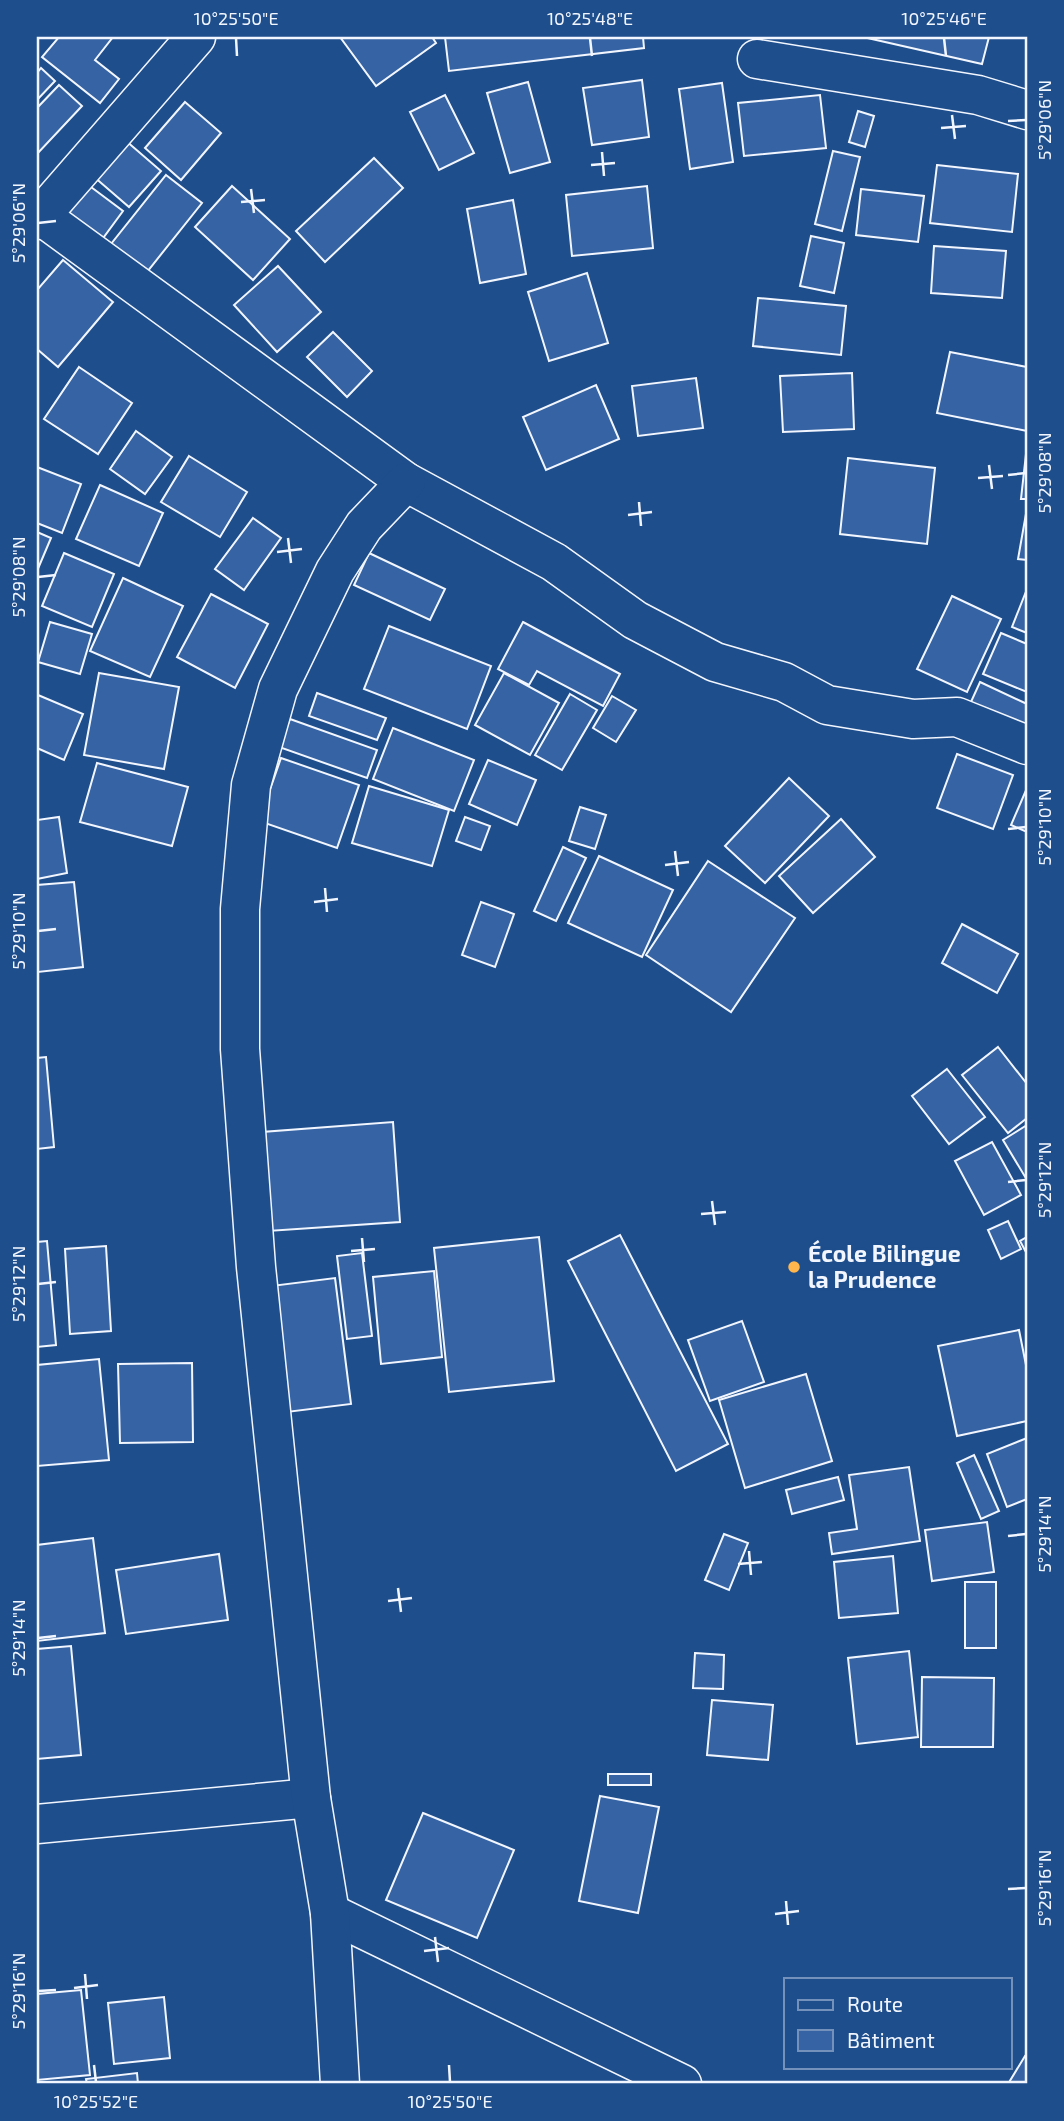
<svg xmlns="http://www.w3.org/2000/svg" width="1064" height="2121" viewBox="0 0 1064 2121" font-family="'Exo 2',sans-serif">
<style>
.building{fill:#3563a3;stroke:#f2f6ff;stroke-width:2}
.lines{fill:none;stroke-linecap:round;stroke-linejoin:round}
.minor-casing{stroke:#f2f6ff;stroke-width:41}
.minor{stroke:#1f4e8c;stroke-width:38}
.ticks{fill:none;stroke:#f2f6ff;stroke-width:2.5}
.poi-dot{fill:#ffb74d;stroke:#1f4e8c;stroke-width:2.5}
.labels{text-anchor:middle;stroke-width:5;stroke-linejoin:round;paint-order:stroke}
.poi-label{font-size:23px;font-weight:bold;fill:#f2f6ff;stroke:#1f4e8c;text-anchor:start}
.neatline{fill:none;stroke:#f2f6ff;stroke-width:2.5}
.ticks-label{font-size:18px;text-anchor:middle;fill:#f2f6ff}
</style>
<rect width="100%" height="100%" fill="#1f4e8c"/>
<g class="building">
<polygon points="59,37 113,37 95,60 119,79 100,103 42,57"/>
<polygon points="340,37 432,37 436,43 376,86"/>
<polygon points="445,37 643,37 644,48 449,71"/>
<polygon points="863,37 989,37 982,64"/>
<polygon points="41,68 55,81 37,100 37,73"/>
<polygon points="642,80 649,137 592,145 583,88"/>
<polygon points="528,82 550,162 510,173 487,93"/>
<polygon points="722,83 733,162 690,169 679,89"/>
<polygon points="59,85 82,106 37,154 37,108"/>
<polygon points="445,95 474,153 439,170 410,112"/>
<polygon points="820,95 826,148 744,156 738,103"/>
<polygon points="185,102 221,133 181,180 145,148"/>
<polygon points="858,111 874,116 865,147 849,142"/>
<polygon points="125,140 161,171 129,207 93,176"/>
<polygon points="833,151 860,157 842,231 815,224"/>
<polygon points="374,158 403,188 325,262 296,231"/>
<polygon points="937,165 1018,174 1012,232 930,223"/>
<polygon points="166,175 202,203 143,277 107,249"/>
<polygon points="87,184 123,211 95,249 59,222"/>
<polygon points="232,186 290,239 253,280 195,227"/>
<polygon points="647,186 653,248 572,256 566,195"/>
<polygon points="861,189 924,196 918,242 856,235"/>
<polygon points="513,200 526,274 480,283 467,209"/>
<polygon points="811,236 844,243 834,293 800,286"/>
<polygon points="934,246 1006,251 1002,298 931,293"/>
<polygon points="63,260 113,302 58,367 37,349 37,290"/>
<polygon points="278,266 321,312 277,352 234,305"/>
<polygon points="587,273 608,343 549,361 528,292"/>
<polygon points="758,298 846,306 841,355 753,346"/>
<polygon points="333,332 372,371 347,397 307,357"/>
<polygon points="950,352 1027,367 1027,431 937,413"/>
<polygon points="79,367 132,403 98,454 44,419"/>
<polygon points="852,373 854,429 783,432 780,376"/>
<polygon points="696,378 703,428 638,436 632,386"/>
<polygon points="596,385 619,439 546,470 523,417"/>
<polygon points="136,431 172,457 145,494 110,469"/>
<polygon points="1026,454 1027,454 1027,499 1021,499"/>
<polygon points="189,456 247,492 220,537 161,502"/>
<polygon points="848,458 935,468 927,544 840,534"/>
<polygon points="37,467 81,484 62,533 37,523"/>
<polygon points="100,485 163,513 139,566 76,539"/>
<polygon points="1027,508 1027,560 1018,559"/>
<polygon points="253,518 281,538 244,590 215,569"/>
<polygon points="37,532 51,538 37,571"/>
<polygon points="64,553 114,574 92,627 42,606"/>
<polygon points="369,553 445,589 430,620 354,585"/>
<polygon points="123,578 183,606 150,677 90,651"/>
<polygon points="1027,589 1027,633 1012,627"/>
<polygon points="211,594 268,624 235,688 177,657"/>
<polygon points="952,596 1001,619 967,692 917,669"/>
<polygon points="50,622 92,634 80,674 38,662"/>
<polygon points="523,622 620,674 603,706 537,671 529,685 498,669"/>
<polygon points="389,626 491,666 467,729 364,689"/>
<polygon points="1001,633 1027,644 1027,692 983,674"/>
<polygon points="99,673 179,687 164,769 84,755"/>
<polygon points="504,673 559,703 530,755 475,725"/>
<polygon points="980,682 1027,704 1027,730 970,704"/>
<polygon points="317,693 386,718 377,740 309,716"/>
<polygon points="570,694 597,710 562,770 535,755"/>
<polygon points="38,695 83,714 64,760 37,748"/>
<polygon points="612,696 636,710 616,742 593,728"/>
<polygon points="290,719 377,750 367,778 279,747"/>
<polygon points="393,728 474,760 454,811 373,779"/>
<polygon points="957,754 1013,775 993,829 937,808"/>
<polygon points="281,758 359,785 337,848 259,821"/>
<polygon points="488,760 536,780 517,825 469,804"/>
<polygon points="97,763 188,787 172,846 80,822"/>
<polygon points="789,778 829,816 765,883 725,846"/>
<polygon points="369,786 449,810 432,866 352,843"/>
<polygon points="1027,788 1027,832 1011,825"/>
<polygon points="580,807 606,815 595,849 569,841"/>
<polygon points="59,817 67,873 37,879 37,820"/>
<polygon points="465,817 490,826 481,850 456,841"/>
<polygon points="841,819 875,857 813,913 779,876"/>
<polygon points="563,847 586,858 556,921 534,911"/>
<polygon points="599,856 673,890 642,957 568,923"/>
<polygon points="708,861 795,918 731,1012 646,955"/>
<polygon points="74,882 83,967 38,972 37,885"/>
<polygon points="481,902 514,914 495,967 462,955"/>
<polygon points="962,924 1018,954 997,993 942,963"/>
<polygon points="998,1047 1027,1084 1027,1118 1008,1133 962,1075"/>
<polygon points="46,1057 54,1147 37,1149 37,1058"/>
<polygon points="947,1069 985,1117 949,1144 912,1096"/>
<polygon points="393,1122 400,1222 268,1231 262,1132"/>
<polygon points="1027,1125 1027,1180 1003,1140"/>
<polygon points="992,1142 1021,1195 984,1215 955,1161"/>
<polygon points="1008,1221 1021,1249 1001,1259 988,1230"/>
<polygon points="620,1235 728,1444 676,1471 568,1261"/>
<polygon points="539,1237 554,1381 449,1392 434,1248"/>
<polygon points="1027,1237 1027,1254 1020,1241"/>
<polygon points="47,1241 56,1345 37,1347 37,1242"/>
<polygon points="106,1246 111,1331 70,1334 65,1249"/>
<polygon points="362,1253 372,1336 347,1339 337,1256"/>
<polygon points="434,1271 442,1357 381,1364 373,1277"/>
<polygon points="335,1278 351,1404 287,1412 271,1286"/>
<polygon points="742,1321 764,1382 710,1401 688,1340"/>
<polygon points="1019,1330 1027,1370 1027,1421 957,1436 938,1346"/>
<polygon points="99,1359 109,1460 37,1466 37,1365"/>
<polygon points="192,1363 193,1442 120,1443 118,1364"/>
<polygon points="806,1374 832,1461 745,1488 719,1400"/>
<polygon points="1027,1438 1027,1499 1007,1507 987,1454"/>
<polygon points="974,1455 999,1511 981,1519 957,1463"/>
<polygon points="909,1467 920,1541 832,1554 829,1533 857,1529 849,1475"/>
<polygon points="838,1477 844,1500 792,1514 786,1490"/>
<polygon points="987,1522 994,1572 932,1581 925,1530"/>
<polygon points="724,1534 748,1543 729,1590 705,1580"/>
<polygon points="93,1538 105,1633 37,1641 37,1545"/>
<polygon points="219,1554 228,1620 126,1634 116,1570"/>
<polygon points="893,1556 898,1613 839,1618 834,1562"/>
<rect x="965" y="1582" width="31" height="66"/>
<polygon points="71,1646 81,1755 37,1759 37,1649"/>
<polygon points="909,1651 918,1737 857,1744 848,1658"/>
<polygon points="695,1653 724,1655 723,1689 693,1688"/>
<polygon points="922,1677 994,1678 993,1747 921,1747"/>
<polygon points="712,1700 773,1705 768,1760 707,1755"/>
<rect x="608" y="1774" width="43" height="11"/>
<polygon points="600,1796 659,1807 638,1913 579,1901"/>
<polygon points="423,1813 514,1850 477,1938 386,1900"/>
<polygon points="81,1990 90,2075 37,2080 37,1994"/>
<polygon points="164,1997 170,2058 114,2064 108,2003"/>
<polygon points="1025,2056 1027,2057 1027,2084 1008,2084"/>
<polygon points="137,2073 138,2084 87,2084 86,2079"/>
</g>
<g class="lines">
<g class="minor-casing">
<g id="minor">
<polyline points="757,59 978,95 1027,110"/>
<polyline points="37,213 406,482 554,562 635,620 715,662 784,682 827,705 913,719 957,717 1027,745"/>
<polyline points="37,220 196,37"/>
<polyline points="37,1824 311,1798"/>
<polyline points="330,1913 682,2084"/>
<polyline points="340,2084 330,1913 311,1798 256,1267 240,1049 240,909 251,785 278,689 335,571 364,526 406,482"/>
</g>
</g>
<use href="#minor" class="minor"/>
</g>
<path class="ticks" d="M 236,38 L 237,56M 590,38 L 592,56M 944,38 L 946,56M 952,115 L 955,139M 1008,121 L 1026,120M 941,128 L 966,126M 602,152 L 604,176M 591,165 L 615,163M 251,189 L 254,213M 241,202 L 265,200M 38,223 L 56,221M 989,465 L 992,489M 1008,475 L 1026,473M 978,478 L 1003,476M 639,502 L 641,526M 628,515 L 652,512M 288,538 L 291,563M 277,552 L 302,549M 38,577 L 56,575M 1008,829 L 1026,827M 675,851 L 678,876M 665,865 L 689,862M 325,888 L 327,912M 314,902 L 338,899M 38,931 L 56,929M 1008,1182 L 1026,1180M 712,1201 L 715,1225M 701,1214 L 726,1212M 362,1238 L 364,1262M 351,1251 L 375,1249M 38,1284 L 56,1282M 1008,1536 L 1026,1534M 749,1551 L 751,1575M 738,1564 L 762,1562M 398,1588 L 401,1612M 388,1601 L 412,1598M 38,1638 L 56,1636M 1008,1889 L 1026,1888M 786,1901 L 788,1925M 775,1914 L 799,1911M 435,1937 L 438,1962M 424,1951 L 449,1948M 85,1974 L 87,1999M 74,1988 L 98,1985M 38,1991 L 56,1990M 94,2065 L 96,2082M 449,2065 L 450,2082"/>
<circle class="poi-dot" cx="794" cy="1267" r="7"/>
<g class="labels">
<g class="poi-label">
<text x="808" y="1262">École Bilingue<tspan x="808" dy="26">la Prudence</tspan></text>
</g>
</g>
<rect width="1064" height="2121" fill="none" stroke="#1f4e8c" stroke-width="77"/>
<rect x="784" y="1978" width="228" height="91" fill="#1f4e8c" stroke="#7391ba" stroke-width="2"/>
<rect x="798" y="2000" width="35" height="10" fill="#1f4e8c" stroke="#7391ba" stroke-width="2"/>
<text x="847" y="2012" font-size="21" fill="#f2f6ff">Route</text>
<rect x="798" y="2030" width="35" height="21" fill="#3563a3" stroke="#7391ba" stroke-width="2"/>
<text x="847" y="2048" font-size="21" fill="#f2f6ff">Bâtiment</text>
<rect x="38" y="38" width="988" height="2044" class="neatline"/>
<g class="ticks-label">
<text x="236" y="25">10°25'50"E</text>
<text x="590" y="25">10°25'48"E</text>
<text x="944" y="25">10°25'46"E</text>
<text transform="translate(1045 120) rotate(-90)" y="6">5°29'06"N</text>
<text transform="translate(19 223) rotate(-90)" y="6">5°29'06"N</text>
<text transform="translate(1045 473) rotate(-90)" y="6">5°29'08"N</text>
<text transform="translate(19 577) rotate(-90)" y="6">5°29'08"N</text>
<text transform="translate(1045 827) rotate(-90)" y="6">5°29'10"N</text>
<text transform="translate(19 931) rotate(-90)" y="6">5°29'10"N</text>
<text transform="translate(1045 1180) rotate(-90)" y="6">5°29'12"N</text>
<text transform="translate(19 1284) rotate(-90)" y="6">5°29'12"N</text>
<text transform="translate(1045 1534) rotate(-90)" y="6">5°29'14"N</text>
<text transform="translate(19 1638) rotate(-90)" y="6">5°29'14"N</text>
<text transform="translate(1045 1888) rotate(-90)" y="6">5°29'16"N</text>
<text transform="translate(19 1991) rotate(-90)" y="6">5°29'16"N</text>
<text x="96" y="2108">10°25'52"E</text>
<text x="450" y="2108">10°25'50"E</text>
</g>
</svg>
